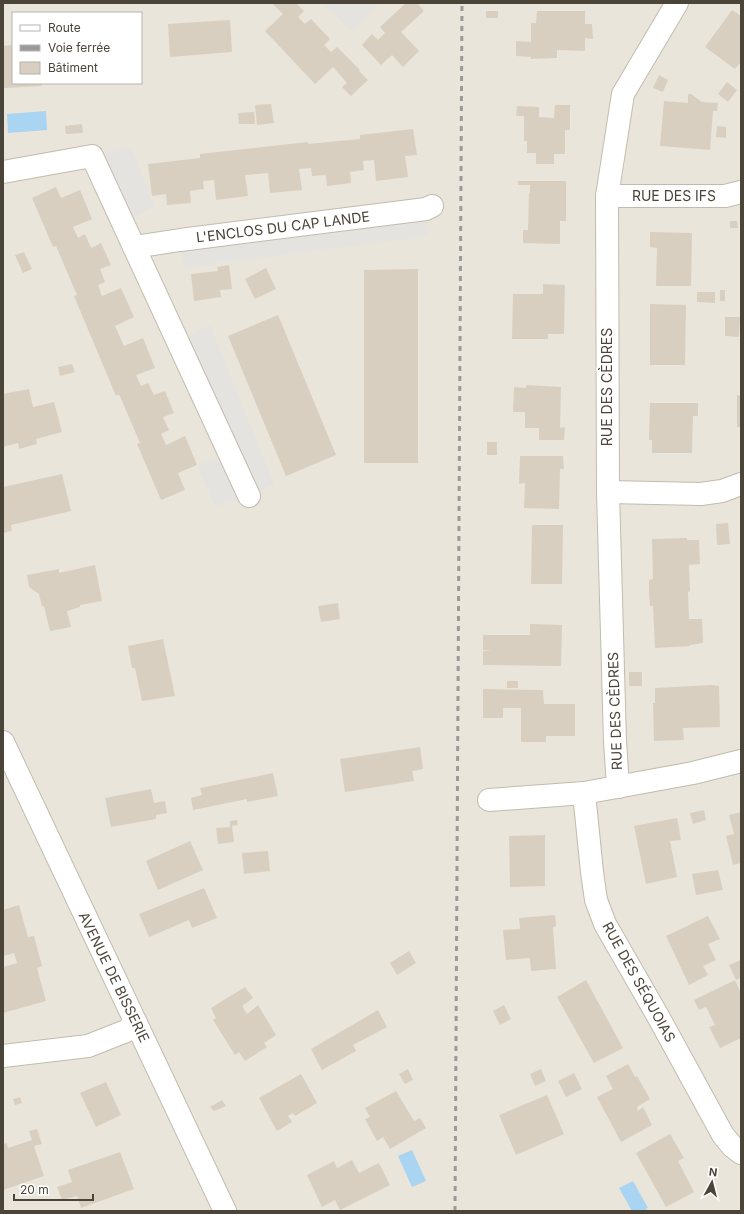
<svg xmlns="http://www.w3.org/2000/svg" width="744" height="1214" viewBox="0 0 744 1214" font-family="Inter,sans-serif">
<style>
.residential{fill:#eae5da;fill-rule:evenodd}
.parking{fill:#e5e3e0}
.water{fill:#a9d4f2}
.building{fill:#d8cfc1}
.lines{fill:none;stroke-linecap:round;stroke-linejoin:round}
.minor-casing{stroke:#c2bbae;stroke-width:24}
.minor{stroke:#fff;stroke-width:22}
.rail{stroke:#9a9a9a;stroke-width:3;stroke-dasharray:5 5;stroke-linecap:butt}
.labels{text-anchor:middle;stroke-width:3.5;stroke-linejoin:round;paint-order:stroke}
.street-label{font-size:14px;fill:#4b4439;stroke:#fff}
</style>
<rect width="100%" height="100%" fill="#f6f3ec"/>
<path class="residential" d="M 3,3 L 741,3 L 741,1211 L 3,1211 ZM 13,13 L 141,13 L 141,83 L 13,83 Z"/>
<g class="parking">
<polygon points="322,3 380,3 352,31"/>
<polygon points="131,147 155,207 123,222 92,156"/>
<polygon points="426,209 429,236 183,268 180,240"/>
<polygon points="210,325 274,484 249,496 215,507 197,465 229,454 178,342"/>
</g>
<g class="water">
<polygon points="46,111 47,130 8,133 7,114"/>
<polygon points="412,1150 426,1181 412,1187 398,1156"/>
<polygon points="633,1181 648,1208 646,1209 647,1211 632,1211 619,1188"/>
</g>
<g class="building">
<polygon points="272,3 296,3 304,11 298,17 305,24 311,19 330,39 324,45 331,52 337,47 360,70 359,71 368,80 351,96 342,87 347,83 333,67 315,84 265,31 283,14"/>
<polygon points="406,3 417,3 424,11 401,32 419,51 403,67 392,55 381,65 362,45 372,34 378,40 385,33 380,27"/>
<polygon points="732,10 741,16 741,62 735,69 705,47"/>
<rect x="486" y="11" width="12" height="7"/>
<polygon points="537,11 585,11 585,24 592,24 593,39 585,38 585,51 557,50 557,58 531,59 531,57 516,56 516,41 531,42 531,23 536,23"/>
<polygon points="230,20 232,52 170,57 168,24"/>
<polygon points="13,45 13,83 42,83 42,86 4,88 3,46"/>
<polygon points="659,75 668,80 663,92 653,88"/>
<polygon points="727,82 737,90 728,102 718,94"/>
<polygon points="688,94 691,94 702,102 718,103 717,111 713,111 710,150 660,146 664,101 688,103"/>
<polygon points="271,104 274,123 257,125 255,105"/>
<polygon points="555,105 570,105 570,130 565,130 565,154 554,154 554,164 536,164 536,153 527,153 527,141 524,141 524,116 516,116 517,106 539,107 539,117 554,118"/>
<polygon points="254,112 255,124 239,124 238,113"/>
<polygon points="82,124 83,133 66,134 65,126"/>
<polygon points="717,126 726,127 726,138 716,137"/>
<polygon points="413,129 417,155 405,156 408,177 376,181 374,160 363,161 364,170 350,172 351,183 327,186 326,175 312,176 311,168 299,169 302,190 270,193 268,173 245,175 248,196 216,200 214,180 203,181 204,189 190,191 191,203 167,205 166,194 152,196 148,164 200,158 200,154 308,142 308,144 360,139 360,135"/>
<polygon points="518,181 566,181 566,221 560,221 560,244 523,243 523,230 528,230 529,193 530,193 530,185 518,185"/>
<polygon points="56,187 61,198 80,190 92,219 73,227 78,238 85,234 91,248 101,243 111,265 100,269 105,282 98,285 102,296 121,288 134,317 115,326 124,346 143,338 155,368 136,375 141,386 148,383 154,395 165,391 174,413 163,417 169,430 161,434 166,445 185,436 197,465 178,473 185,490 161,500 137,444 140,443 119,394 116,396 74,296 77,295 56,246 53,247 32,198"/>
<polygon points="730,221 737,221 738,228 730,228"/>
<polygon points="650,232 692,233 691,286 656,286 657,248 650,247"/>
<polygon points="24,252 32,269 23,273 15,255"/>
<polygon points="229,265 232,289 220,290 221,297 194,301 191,274 218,271 217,267"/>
<polygon points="266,268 276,289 255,299 245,279"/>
<polygon points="418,269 418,463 364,463 364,270"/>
<polygon points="543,284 565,285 564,334 548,334 548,339 512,339 513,294 543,294"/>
<rect x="720" y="290" width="5" height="11"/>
<polygon points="697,292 715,292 715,303 697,302"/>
<polygon points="650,304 686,305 685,365 650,365"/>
<polygon points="278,315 336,455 286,476 228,336"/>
<polygon points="725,317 740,317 739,337 725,336"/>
<polygon points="72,364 75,372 60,376 58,367"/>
<polygon points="526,385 561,387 560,428 565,427 564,440 539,440 539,428 525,428 525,412 513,412 514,387 526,388"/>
<polygon points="29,389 33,407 54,402 62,432 36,439 37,444 19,449 18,443 3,447 3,394"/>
<polygon points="737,395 741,396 741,427 737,427"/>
<polygon points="650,403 698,403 698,416 693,416 692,453 652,453 652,440 649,440"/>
<rect x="487" y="442" width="10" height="13"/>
<polygon points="520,456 563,456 564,469 560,469 559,509 524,508 525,483 519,484"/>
<polygon points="62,474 71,511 11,525 12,531 3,533 3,487"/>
<polygon points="728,523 730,544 717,545 716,524"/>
<polygon points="532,525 563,525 562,584 531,584"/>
<polygon points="687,538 687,540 699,540 700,564 689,565 690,591 688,592 689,619 702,619 703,643 690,645 690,646 655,648 653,606 650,606 649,592 649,580 653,579 652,539"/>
<polygon points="95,565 102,601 80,605 80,607 67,611 71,627 50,631 44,606 42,606 39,594 29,587 27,575 59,569 59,573"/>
<polygon points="338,603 340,619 321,622 318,606"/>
<polygon points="530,624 562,625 561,666 483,665 483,651 492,651 483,650 483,635 530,635"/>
<polygon points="163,639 175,696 142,701 135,668 132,668 128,646"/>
<rect x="629" y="672" width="13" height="14"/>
<rect x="507" y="681" width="11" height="7"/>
<polygon points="712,685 719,686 720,727 683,728 684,740 654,741 653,703 655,703 655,688"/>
<polygon points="483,689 543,690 544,704 575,704 575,736 546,736 546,742 521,742 521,708 503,708 503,718 483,718"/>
<polygon points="420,747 423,769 412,771 414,781 345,792 340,759"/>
<polygon points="273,773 278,796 247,802 247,799 193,810 191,798 202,795 200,788"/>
<polygon points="151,789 154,803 165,801 167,813 156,815 156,819 111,827 105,798"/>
<polygon points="704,810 706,820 693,824 690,813"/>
<polygon points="741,812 741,863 733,865 726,836 734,834 729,815"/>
<polygon points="677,818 681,840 670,841 677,877 646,884 634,826"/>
<polygon points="237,820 238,825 232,826 234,842 218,844 216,828 230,827 230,821"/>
<polygon points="545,835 545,886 510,887 509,836"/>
<polygon points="190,841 203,870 158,890 146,861"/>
<polygon points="268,851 270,871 244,874 242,853"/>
<polygon points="718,870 723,890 696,895 692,874"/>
<polygon points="204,888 217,918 192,928 189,920 149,937 139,914"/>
<polygon points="19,905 28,937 34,936 42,966 37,968 46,1001 3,1013 3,967 17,963 14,953 3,956 3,910"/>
<polygon points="555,915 556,926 553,927 556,969 531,971 530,958 506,960 503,930 520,929 519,918"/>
<polygon points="708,916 720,939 708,944 716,960 703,966 708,975 689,985 666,936"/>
<polygon points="409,951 416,963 397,975 390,963"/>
<polygon points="741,960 741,978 736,980 729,965"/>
<polygon points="586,980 623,1048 594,1063 557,997"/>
<polygon points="735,980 741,993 741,1038 720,1048 709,1027 715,1025 706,1007 699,1010 694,1000"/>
<polygon points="245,987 253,998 242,1006 247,1014 258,1005 276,1035 264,1043 267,1047 245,1061 239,1052 235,1055 213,1020 216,1018 211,1008"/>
<polygon points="504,1005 511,1019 500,1025 493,1011"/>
<polygon points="378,1010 387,1027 353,1045 356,1051 322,1070 311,1049"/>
<polygon points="628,1064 635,1077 637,1076 650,1099 637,1107 638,1111 643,1107 652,1125 621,1142 597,1097 613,1089 606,1076"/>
<polygon points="408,1069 413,1080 405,1084 399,1074"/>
<polygon points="541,1069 546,1081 535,1086 530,1074"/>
<polygon points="574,1073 582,1089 566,1097 558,1081"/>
<polygon points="301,1074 317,1103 295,1116 293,1113 288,1116 292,1122 277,1131 259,1098"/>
<polygon points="106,1082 121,1115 96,1127 80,1093"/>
<polygon points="396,1091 414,1121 420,1118 426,1128 390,1149 383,1137 377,1141 365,1119 370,1117 365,1108"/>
<polygon points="547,1095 564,1134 516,1155 499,1115"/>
<polygon points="20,1097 22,1103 15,1105 13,1099"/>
<polygon points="222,1100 226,1106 214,1111 210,1107"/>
<polygon points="37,1129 42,1144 34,1146 44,1176 3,1190 3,1144 7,1143 8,1148 32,1140 29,1131"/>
<polygon points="670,1134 684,1158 678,1161 694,1192 666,1207 636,1153"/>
<polygon points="120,1152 134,1189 81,1208 77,1196 62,1200 57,1187 72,1182 68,1170"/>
<polygon points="352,1160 359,1173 379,1163 390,1185 340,1210 335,1200 322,1207 307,1175 334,1161 337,1168"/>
</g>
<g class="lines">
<g class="minor-casing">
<g id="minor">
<polyline points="3,172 92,156 249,496"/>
<polyline points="607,196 725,196 741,192"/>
<polyline points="134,247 180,240 426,209 432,206"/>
<polyline points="608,492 701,494 722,491 741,484"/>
<polyline points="3,742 225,1211"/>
<polyline points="618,787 615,741 608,492 607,196 623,94 677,3"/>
<polyline points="584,793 592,872 596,900 605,924 659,1018 723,1135 732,1146 741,1153"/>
<polyline points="489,800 584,793 693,773 741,761"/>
<polyline points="3,1056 88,1046 126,1031 136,1023"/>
</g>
</g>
<use href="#minor" class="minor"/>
<polyline class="rail" points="455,1211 462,3"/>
</g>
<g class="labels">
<g class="street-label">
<text x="674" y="201">RUE DES IFS</text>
<text transform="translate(283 227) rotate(-7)" y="5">L'ENCLOS DU CAP LANDE</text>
<text transform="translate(607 387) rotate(-90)" y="5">RUE DES CÈDRES</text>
<text transform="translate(615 711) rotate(-92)" y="5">RUE DES CÈDRES</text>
<text transform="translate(114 977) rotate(64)" y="5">AVENUE DE BISSERIE</text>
<text transform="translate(639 982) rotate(61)" y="5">RUE DES SÉQUOIAS</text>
</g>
</g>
<rect width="744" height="1214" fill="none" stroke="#4b4439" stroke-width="8"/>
<rect x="12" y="12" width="130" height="72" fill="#ffffff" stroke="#b7b4b0"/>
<rect x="20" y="25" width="20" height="6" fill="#ffffff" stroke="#b7b4b0"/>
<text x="48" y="32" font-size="12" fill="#4b4439">Route</text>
<rect x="20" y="45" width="20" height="6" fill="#9a9a9a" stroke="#b7b4b0"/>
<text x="48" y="52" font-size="12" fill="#4b4439">Voie ferrée</text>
<rect x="20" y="62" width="20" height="12" fill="#d8cfc1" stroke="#b7b4b0"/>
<text x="48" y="72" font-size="12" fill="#4b4439">Bâtiment</text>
<g transform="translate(712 1182) rotate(7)" stroke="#ffffff" stroke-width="3" paint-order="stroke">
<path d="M0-3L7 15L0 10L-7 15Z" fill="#4b4439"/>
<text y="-6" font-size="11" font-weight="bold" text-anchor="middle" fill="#4b4439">N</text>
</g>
<path d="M14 1194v6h79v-6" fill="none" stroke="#4b4439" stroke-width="2"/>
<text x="20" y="1194" font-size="12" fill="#4b4439" stroke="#ffffff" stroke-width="3" paint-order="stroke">20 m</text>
</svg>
